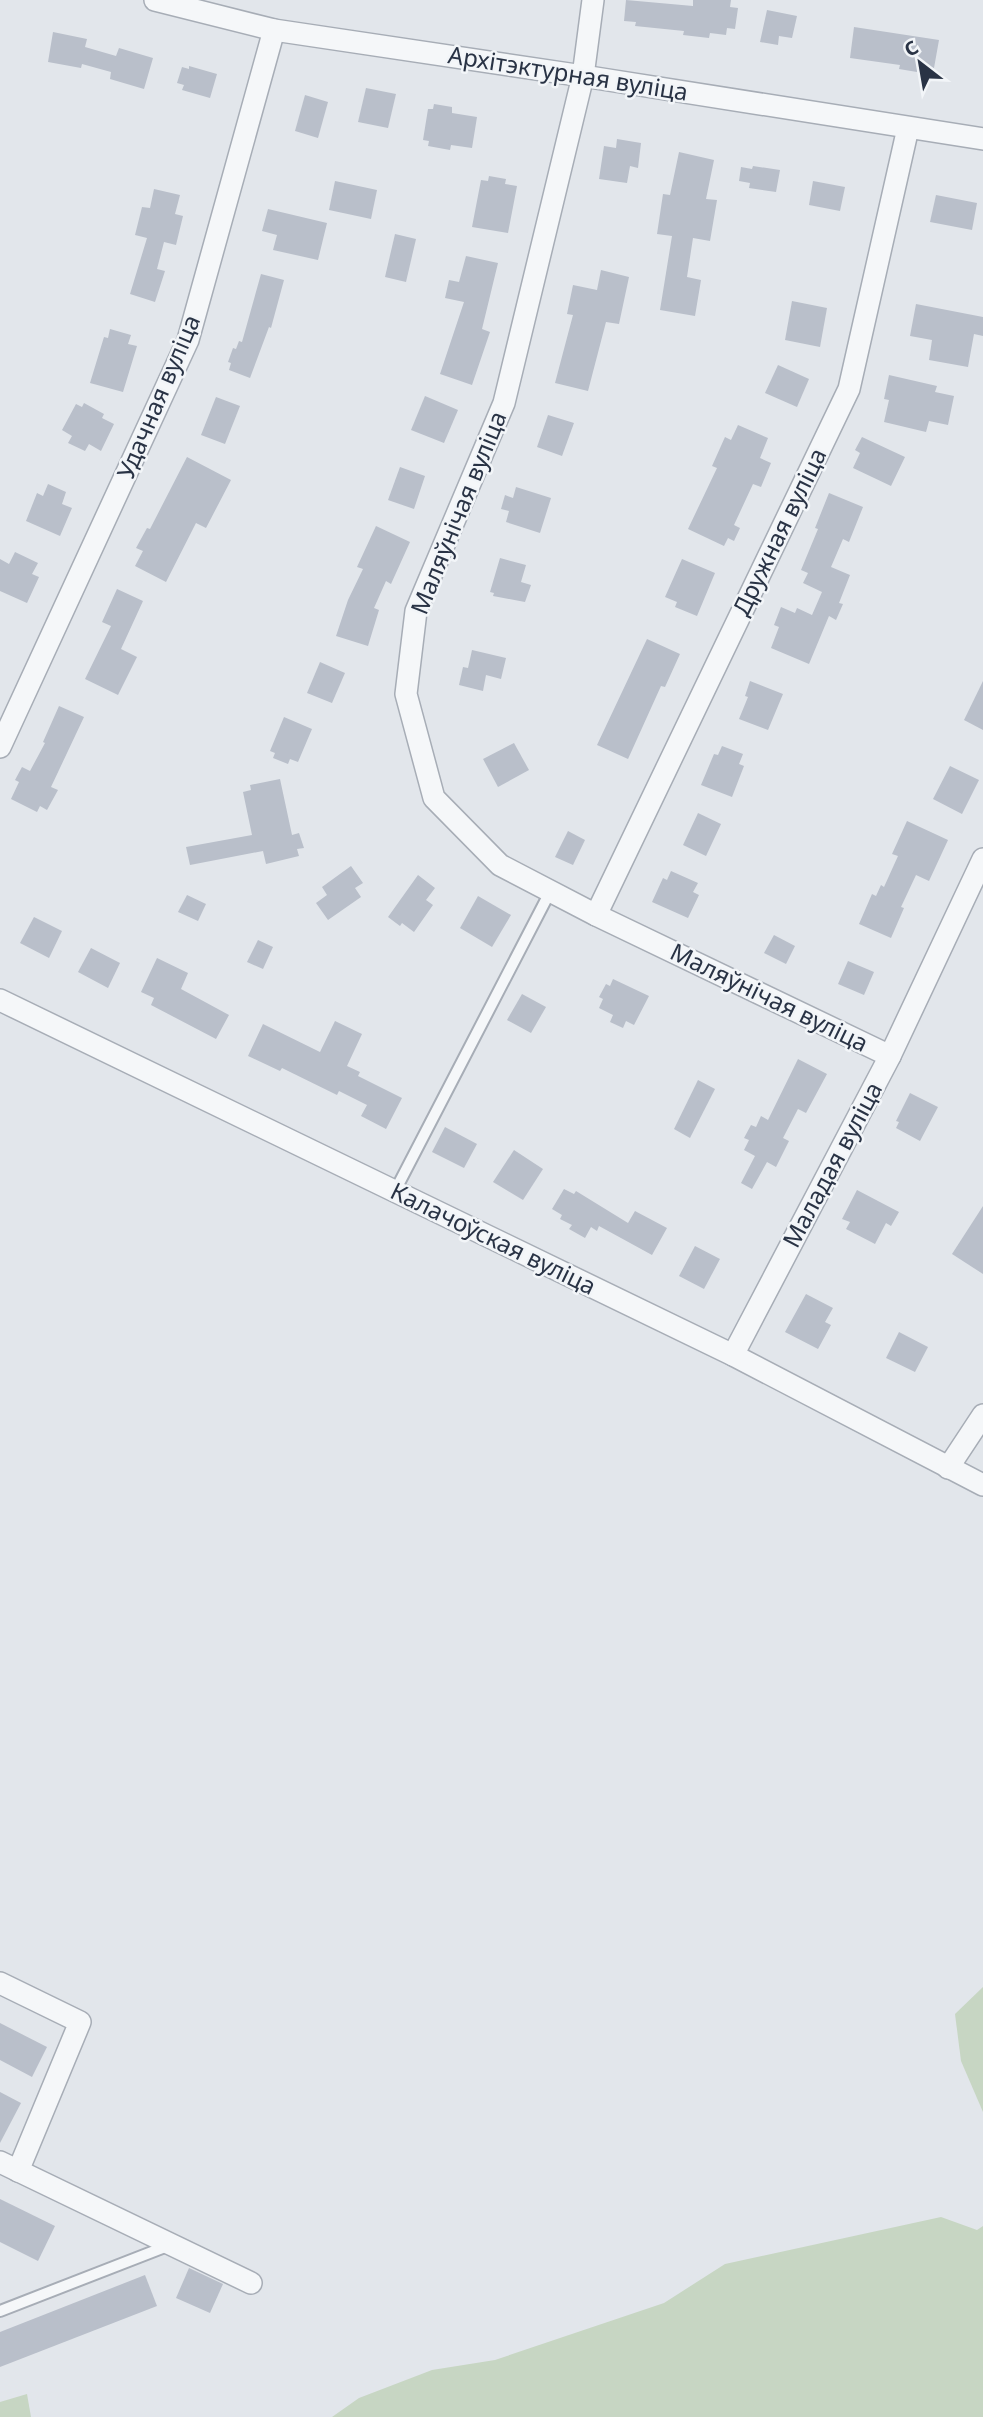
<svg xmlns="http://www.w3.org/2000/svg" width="983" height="2417" viewBox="0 0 983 2417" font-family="'Noto Sans',sans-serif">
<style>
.green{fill:#c7d6c3}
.building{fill:#b9bfca}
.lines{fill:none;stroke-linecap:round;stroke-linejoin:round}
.service-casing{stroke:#a7adb6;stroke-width:14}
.minor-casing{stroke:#a7adb6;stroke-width:24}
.service{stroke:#f5f7f9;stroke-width:10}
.minor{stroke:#f5f7f9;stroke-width:21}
.labels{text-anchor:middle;stroke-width:5;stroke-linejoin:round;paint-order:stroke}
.street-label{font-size:24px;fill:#293345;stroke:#f2f5f8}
</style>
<rect width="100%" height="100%" fill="#e2e6eb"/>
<g class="green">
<polygon points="983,1987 983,2112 961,2061 955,2014"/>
<polygon points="941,2217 977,2230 983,2226 983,2417 332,2417 359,2398 432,2370 495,2360 664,2303 725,2264"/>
<polygon points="27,2394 31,2417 0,2417 0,2402"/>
</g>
<g class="building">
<polygon points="626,0 693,6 693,0 731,0 730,7 738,8 735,29 727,28 726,35 710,33 709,38 683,35 684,31 635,26 636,22 624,21"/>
<polygon points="767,10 797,16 792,38 779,36 778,45 760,42"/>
<polygon points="854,27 939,40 934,68 918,65 917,72 899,69 900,65 850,58"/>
<polygon points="53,32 87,39 85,47 116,56 119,48 153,58 144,89 110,79 111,72 82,64 81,68 48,62"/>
<polygon points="189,66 217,74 210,98 182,90 184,85 177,83 182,67 189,69"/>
<polygon points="366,88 396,94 388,128 358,122"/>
<polygon points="305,95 328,102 318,138 295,131"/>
<polygon points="434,104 452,107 452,113 477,117 472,148 451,145 450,150 428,146 429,141 423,140 428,109 433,109"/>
<polygon points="617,139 641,143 638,168 630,166 627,183 599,179 604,146 616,148"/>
<polygon points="679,152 714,160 706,199 717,200 710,241 693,238 687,277 701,280 695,316 660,310 672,236 657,234 663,194 670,195"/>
<polygon points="753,166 780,170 776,192 749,188 750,183 739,181 741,167 752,169"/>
<polygon points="489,176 506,179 505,184 517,186 508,233 472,227 481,180 488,181"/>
<polygon points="335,181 377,190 371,219 329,210"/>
<polygon points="813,181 845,187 840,211 809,205"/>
<polygon points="154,189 180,195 175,214 183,216 176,245 164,242 157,269 165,271 155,302 130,294 147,238 135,235 142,207 150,208"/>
<polygon points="936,195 977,203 972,230 930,222"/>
<polygon points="268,209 327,223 318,260 273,250 277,235 262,231"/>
<polygon points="395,234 416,239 406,282 385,277"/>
<polygon points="466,256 498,263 482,329 490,332 472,385 440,374 464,302 445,298 449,280 459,282"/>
<polygon points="601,270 629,277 619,324 606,322 588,391 555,383 573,315 567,314 573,285 597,290"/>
<polygon points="261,274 284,280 271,328 269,327 250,378 229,370 231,363 228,362 233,348 236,349 239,341 242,342"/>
<polygon points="792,301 827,308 820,347 785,340"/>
<polygon points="916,304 983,317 983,336 974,334 968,367 929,360 932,340 910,336"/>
<polygon points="110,329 131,335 128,344 137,346 123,392 90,383 104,337 108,338"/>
<polygon points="778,365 809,379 797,407 765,393"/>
<polygon points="889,375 937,386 935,392 954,396 948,425 929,421 926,432 884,422 889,400 884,399"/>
<polygon points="425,396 458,410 444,443 411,430"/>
<polygon points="216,397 240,406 225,444 201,435"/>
<polygon points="84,403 104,414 102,418 114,424 101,451 89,444 85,451 68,443 72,436 62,430 76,404 82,407"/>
<polygon points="548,415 574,423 562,456 537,447"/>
<polygon points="738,425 768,438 760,458 771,463 761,487 753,484 734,525 740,528 734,541 728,538 724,546 688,529 717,468 712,466 725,437 731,440"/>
<polygon points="862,437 905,457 891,486 853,468 860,453 855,450"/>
<polygon points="187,457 231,480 206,528 196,523 166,582 135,566 143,551 136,548 147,528 150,529"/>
<polygon points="400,467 425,476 414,509 388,500"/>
<polygon points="48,484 66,492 62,504 72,508 60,536 26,521 37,493 43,496"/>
<polygon points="516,487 551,498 540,533 506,522 509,511 501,509 505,495 513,498"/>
<polygon points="829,493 863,507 849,542 843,539 831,567 850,575 839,603 843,604 836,620 829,616 809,664 771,648 779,627 774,625 781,607 795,613 797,608 812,615 822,592 803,583 808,573 801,570 818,529 815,528"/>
<polygon points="376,526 410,542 391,584 386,581 374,608 379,610 368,646 336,636 348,600 363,569 357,567"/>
<polygon points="15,552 38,563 32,574 39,577 27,603 0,591 0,559 9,564"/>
<polygon points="500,558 526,565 521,582 531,585 525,602 493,596 494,593 490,592"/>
<polygon points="682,559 715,573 697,616 675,607 677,602 665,597"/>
<polygon points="117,589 143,601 121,649 137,657 118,695 85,679 111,626 102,622"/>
<polygon points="647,639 680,654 665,687 661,686 628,759 597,745"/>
<polygon points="472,650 506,658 501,679 486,675 483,691 459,685 463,667 468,668"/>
<polygon points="320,662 345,673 332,703 307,693"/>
<polygon points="750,681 783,694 768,730 739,719 748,697 745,696"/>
<polygon points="983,681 983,730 964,720"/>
<polygon points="59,706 84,717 51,787 58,790 47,810 40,806 37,812 11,799 19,782 15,780 22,767 30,771 45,743 43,742"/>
<polygon points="284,717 312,729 298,762 290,759 288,764 273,758 275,753 270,751"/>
<polygon points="514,743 529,770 498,787 483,759"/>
<polygon points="722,746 743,754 739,764 744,766 732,797 701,785 714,754 718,755"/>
<polygon points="950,766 979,780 962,814 933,799"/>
<polygon points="280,779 292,835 299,833 304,848 297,849 299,856 266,864 263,851 190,865 186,847 252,835 243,792 251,790 250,785"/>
<polygon points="698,813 721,824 706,856 683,845"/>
<polygon points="907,821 948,840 929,881 916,875 901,907 904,908 891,938 859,924 872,894 876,896 881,885 884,887 898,856 892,854"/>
<polygon points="568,831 585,840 573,865 555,857"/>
<polygon points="351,866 363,883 355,888 361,897 328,920 316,903 327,895 322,887"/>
<polygon points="671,871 698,883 693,892 699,895 688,918 652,902 663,878 667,880"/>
<polygon points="418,875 435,888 426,900 433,905 414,932 402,923 400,926 388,917"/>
<polygon points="187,895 206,904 198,921 178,912"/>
<polygon points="478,896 511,915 492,947 460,928"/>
<polygon points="34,917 62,931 49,958 20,943"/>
<polygon points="774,935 795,946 786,964 764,953"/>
<polygon points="258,940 273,947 263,969 247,962"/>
<polygon points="91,948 120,963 108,988 78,972"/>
<polygon points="157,958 188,973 181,989 229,1015 216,1039 151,1005 154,998 141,992"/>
<polygon points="848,961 874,972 864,995 838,984"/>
<polygon points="613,979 649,996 634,1025 626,1021 623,1028 610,1022 613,1015 599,1008 603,999 599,997 606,984 610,986"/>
<polygon points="522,994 546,1007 531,1033 507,1020"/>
<polygon points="335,1021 362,1034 347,1066 360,1072 358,1076 402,1098 386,1129 361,1116 367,1105 339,1091 337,1095 282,1068 280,1071 248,1056 263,1024 320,1052"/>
<polygon points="798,1059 827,1074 806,1113 798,1109 783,1138 789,1141 776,1167 767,1162 752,1189 741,1183 755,1156 744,1150 749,1140 744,1138 751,1125 756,1127 761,1116 768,1120"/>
<polygon points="698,1080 715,1089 690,1138 674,1129"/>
<polygon points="910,1093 938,1107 920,1141 896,1128 899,1122 896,1121"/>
<polygon points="445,1127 477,1144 464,1168 432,1152"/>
<polygon points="514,1150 543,1169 523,1200 493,1182"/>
<polygon points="564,1189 574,1194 576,1191 628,1223 635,1211 667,1228 652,1255 599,1226 597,1231 591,1227 585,1238 569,1229 572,1225 560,1219 562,1215 552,1209"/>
<polygon points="857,1190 899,1212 891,1226 886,1223 875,1244 846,1229 850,1222 842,1219"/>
<polygon points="983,1206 983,1274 952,1254"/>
<polygon points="695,1246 720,1259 704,1289 679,1276"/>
<polygon points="806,1294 833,1308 825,1322 831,1325 818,1349 785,1332"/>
<polygon points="899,1332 928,1347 915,1372 886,1358"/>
<polygon points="0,2023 47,2047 32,2077 0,2060"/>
<polygon points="0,2092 21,2103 0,2143"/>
<polygon points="0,2199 55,2226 38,2261 0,2242"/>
<polygon points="189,2268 223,2284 210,2313 176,2298"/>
<polygon points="145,2275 157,2306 0,2367 0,2332"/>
</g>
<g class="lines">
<g class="service-casing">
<g id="service">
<polyline points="395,1191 550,892"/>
<polyline points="0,2311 170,2245"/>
</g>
</g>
<g class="minor-casing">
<g id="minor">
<polyline points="155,0 274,30 583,76 983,139"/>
<polyline points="593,0 583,76 504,403 416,611 406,694 434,798 500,865 596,915 890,1056"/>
<polyline points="0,747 188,340 274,30"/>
<polyline points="596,915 849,389 908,128"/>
<polyline points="0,1000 733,1355 983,1485"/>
<polyline points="733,1355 890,1056 983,859"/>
<polyline points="948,1468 983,1415"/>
<polyline points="0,1983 80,2022 18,2171"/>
<polyline points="0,2162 251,2283"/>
</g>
</g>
<use href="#service" class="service"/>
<use href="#minor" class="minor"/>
</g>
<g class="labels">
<g class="street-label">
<text transform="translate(568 74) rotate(9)" y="8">Архітэктурная вуліца</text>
<text transform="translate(159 397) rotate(-67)" y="8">Удачная вуліца</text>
<text transform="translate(459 513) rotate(-68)" y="8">Маляўнічая вуліца</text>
<text transform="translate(780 532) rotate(-64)" y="8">Дружная вуліца</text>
<text transform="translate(769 998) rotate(26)" y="8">Маляўнічая вуліца</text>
<text transform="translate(833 1165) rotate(-62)" y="8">Маладая вуліца</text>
<text transform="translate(493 1239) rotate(26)" y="8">Калачоўская вуліца</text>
</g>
</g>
<g transform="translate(920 63) rotate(329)" stroke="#f2f5f8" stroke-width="5" paint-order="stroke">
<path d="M0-5L12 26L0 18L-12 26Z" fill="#293345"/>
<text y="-10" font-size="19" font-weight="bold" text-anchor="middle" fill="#293345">С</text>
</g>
</svg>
